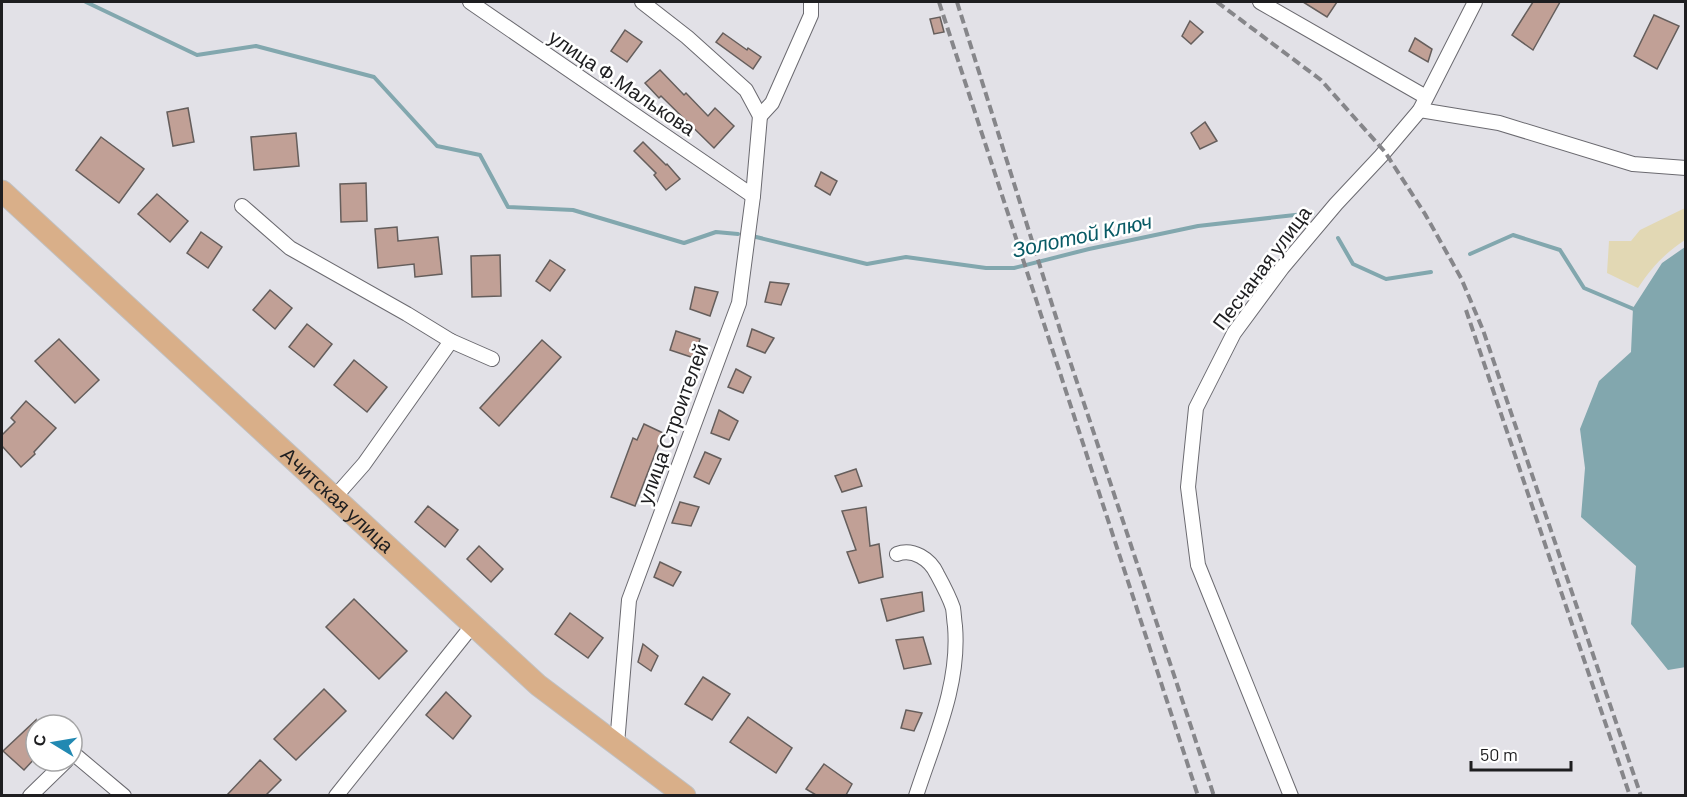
<svg xmlns="http://www.w3.org/2000/svg" width="1687" height="797" viewBox="0 0 1687 797" font-family="Barlow,sans-serif">
<style>
.sand{fill:#e2d8b4}
.water{fill:#82a7ae}
.lines{fill:none;stroke-linecap:round;stroke-linejoin:round}
.stream{stroke:#82a7ae;stroke-width:4}
.building{fill:#c1a096;stroke:#655e5c;stroke-width:1.5}
.street-casing{stroke:#6b6a70;stroke-width:16}
.primary-casing{stroke:#c0c0c1;stroke-width:23}
.street{stroke:#fff;stroke-width:14}
.primary{stroke:#d9af89;stroke-width:21}
.rail{stroke:#86868a;stroke-width:4;stroke-dasharray:9 4.5;stroke-linecap:butt}
.labels{text-anchor:middle;stroke-width:5;stroke-linejoin:round;paint-order:stroke}
.street-label{font-size:20px;fill:#1e1e20;stroke:#fff}
.water-label{font-size:21px;font-style:italic;fill:#085a65;stroke:#fff}
</style>
<rect width="100%" height="100%" fill="#e2e1e7"/>
<path class="sand" d="M 1685,208 L 1685,240 C 1665,253 1651,268 1638,288 L 1607,273 L 1609,241 L 1631,241 L 1640,230 Z"/>
<polygon class="water" points="1685,247 1686,667 1668,670 1631,624 1636,566 1581,517 1585,468 1580,429 1599,381 1631,352 1633,308 1662,263"/>
<g class="lines">
<g class="stream">
<polyline points="86,2 197,55 256,46 374,77 437,146 480,155 508,207 573,210 684,243 716,232 738,234"/>
<polyline points="752,236 867,264 906,257 986,268 1014,268 1089,249 1198,226 1313,213"/>
<polyline points="1338,238 1353,264 1386,279 1431,272"/>
<polyline points="1470,254 1513,235 1560,250 1584,288 1636,310"/>
</g>
</g>
<g class="building">
<polygon points="1303,2 1337,2 1327,17"/>
<polygon points="1533,2 1560,2 1533,50 1512,35"/>
<polygon points="1654,15 1679,26 1657,69 1634,56"/>
<polygon points="940,17 944,32 934,34 930,19"/>
<polygon points="1190,21 1203,32 1191,44 1182,36"/>
<polygon points="625,30 642,42 627,62 611,51"/>
<polygon points="723,33 747,50 748,48 761,57 753,69 716,42"/>
<polygon points="1415,38 1432,49 1428,62 1409,51"/>
<polygon points="660,70 684,95 686,93 708,116 715,108 734,126 714,148 661,96 659,98 645,83"/>
<polygon points="188,108 194,142 173,146 167,112"/>
<polygon points="1205,122 1217,141 1200,149 1191,133"/>
<polygon points="296,133 299,166 254,170 251,137"/>
<polygon points="101,137 144,169 119,203 76,170"/>
<polygon points="643,142 666,165 667,164 680,179 666,190 654,175 656,173 634,151"/>
<polygon points="821,172 837,181 830,195 815,186"/>
<polygon points="366,183 367,221 341,222 340,184"/>
<polygon points="157,194 188,221 170,242 138,214"/>
<polygon points="397,227 398,241 438,237 442,274 415,277 414,264 378,268 375,229"/>
<polygon points="201,232 222,247 208,268 187,253"/>
<polygon points="500,255 501,296 472,297 471,256"/>
<polygon points="550,260 565,270 550,291 536,281"/>
<polygon points="770,282 789,284 781,305 765,302"/>
<polygon points="695,287 718,292 710,316 690,309"/>
<polygon points="270,290 292,308 275,329 253,310"/>
<polygon points="307,324 332,344 314,367 289,347"/>
<polygon points="752,329 774,338 765,353 747,346"/>
<polygon points="676,331 700,339 694,358 670,350"/>
<polygon points="59,339 99,380 75,403 35,361"/>
<polygon points="542,340 561,357 499,426 480,408"/>
<polygon points="354,360 387,387 367,412 334,385"/>
<polygon points="736,369 751,377 743,393 728,387"/>
<polygon points="26,401 56,428 34,452 35,454 21,467 2,446 2,435 15,422 11,418"/>
<polygon points="719,410 738,421 729,440 711,433"/>
<polygon points="644,424 663,433 635,506 611,497 633,438 637,440"/>
<polygon points="705,452 721,459 709,484 694,477"/>
<polygon points="856,469 862,486 842,492 835,476"/>
<polygon points="680,502 699,507 691,526 672,523"/>
<polygon points="428,506 458,530 445,547 415,522"/>
<polygon points="866,507 870,546 879,544 883,577 859,583 847,552 856,550 842,511"/>
<polygon points="479,546 503,569 491,582 467,559"/>
<polygon points="660,562 681,572 673,586 654,577"/>
<polygon points="922,592 924,611 887,621 881,599"/>
<polygon points="354,599 407,651 379,679 326,627"/>
<polygon points="570,613 603,638 588,658 555,634"/>
<polygon points="923,637 931,664 904,669 896,640"/>
<polygon points="643,644 658,656 651,671 638,662"/>
<polygon points="703,677 730,694 712,720 685,704"/>
<polygon points="324,689 346,711 296,760 274,739"/>
<polygon points="446,692 471,716 453,739 426,715"/>
<polygon points="906,710 922,713 914,731 901,728"/>
<polygon points="748,717 792,748 776,773 730,742"/>
<polygon points="36,720 36,757 24,770 3,751"/>
<polygon points="260,760 281,780 266,795 227,795"/>
<polygon points="824,764 852,784 846,795 816,795 806,789"/>
</g>
<g class="lines">
<g class="street-casing">
<g id="street">
<polyline points="470,2 753,196"/>
<polyline points="642,2 687,37 746,90 760,116"/>
<polyline points="1260,2 1426,97"/>
<polyline points="1420,110 1499,123 1633,164 1686,168"/>
<polyline points="760,116 772,103 811,15 811,2"/>
<polyline points="242,206 290,248 407,314 451,341 492,359"/>
<polyline points="334,498 364,464 451,341"/>
<path d="M 897,554 C 913,548 930,559 937,574 C 943,585 949,596 953,608 C 954,614 954,620 955,626 C 960,685 934,740 916,796"/>
<polyline points="617,744 629,600 739,303 753,196 760,116"/>
<polyline points="72,756 74,754 124,796"/>
<polyline points="30,796 66,761"/>
<polyline points="336,796 472,626"/>
<polyline points="1291,796 1198,565 1188,487 1196,408 1234,333 1282,268 1336,204 1381,156 1420,110 1475,2"/>
</g>
</g>
<g class="primary-casing">
<g id="primary">
<path id="s1" d="M 2,191 L 538,685 L 685,796"/>
</g>
</g>
<use href="#street" class="street"/>
<use href="#primary" class="primary"/>
<g class="rail">
<polyline points="939,2 1198,796"/>
<polyline points="957,2 1067,352 1214,796"/>
<polyline points="1217,2 1321,80 1385,152 1425,214 1461,278 1483,330 1641,796"/>
<polyline points="1466,310 1630,796"/>
</g>
</g>
<g class="labels">
<g class="street-label">
<text transform="translate(622 83) rotate(34)" y="7">улица Ф.Малькова</text>
<text transform="translate(1262 268) rotate(-53)" y="7">Песчаная улица</text>
<text transform="translate(673 424) rotate(-70)" y="7">улица Строителей</text>
<text dy="7" stroke="none"><textPath href="#s1" startOffset="456">Ачитская улица</textPath></text>
</g>
<g class="water-label">
<text transform="translate(1082 236) rotate(-12)" y="7">Золотой Ключ</text>
</g>
</g>
<rect width="1687" height="797" fill="none" stroke="#1e1e20" stroke-width="6"/>
<g transform="translate(54 743) rotate(281)"><circle r="28" fill="#ffffff" stroke="#a5a5a6" stroke-width="1.5"/>
<path d="M0-4.5L10 22L0 15L-10 22Z" fill="#2289b2"/>
<text y="-9" font-size="16" font-weight="bold" text-anchor="middle" fill="#1e1e20">С</text>
</g>
<path d="M1471 761v9h100v-9" fill="none" stroke="#1e1e20" stroke-width="3"/>
<text x="1480" y="761" font-size="18" fill="#1e1e20" stroke="#ffffff" stroke-width="4.5" paint-order="stroke">50 m</text>
</svg>
